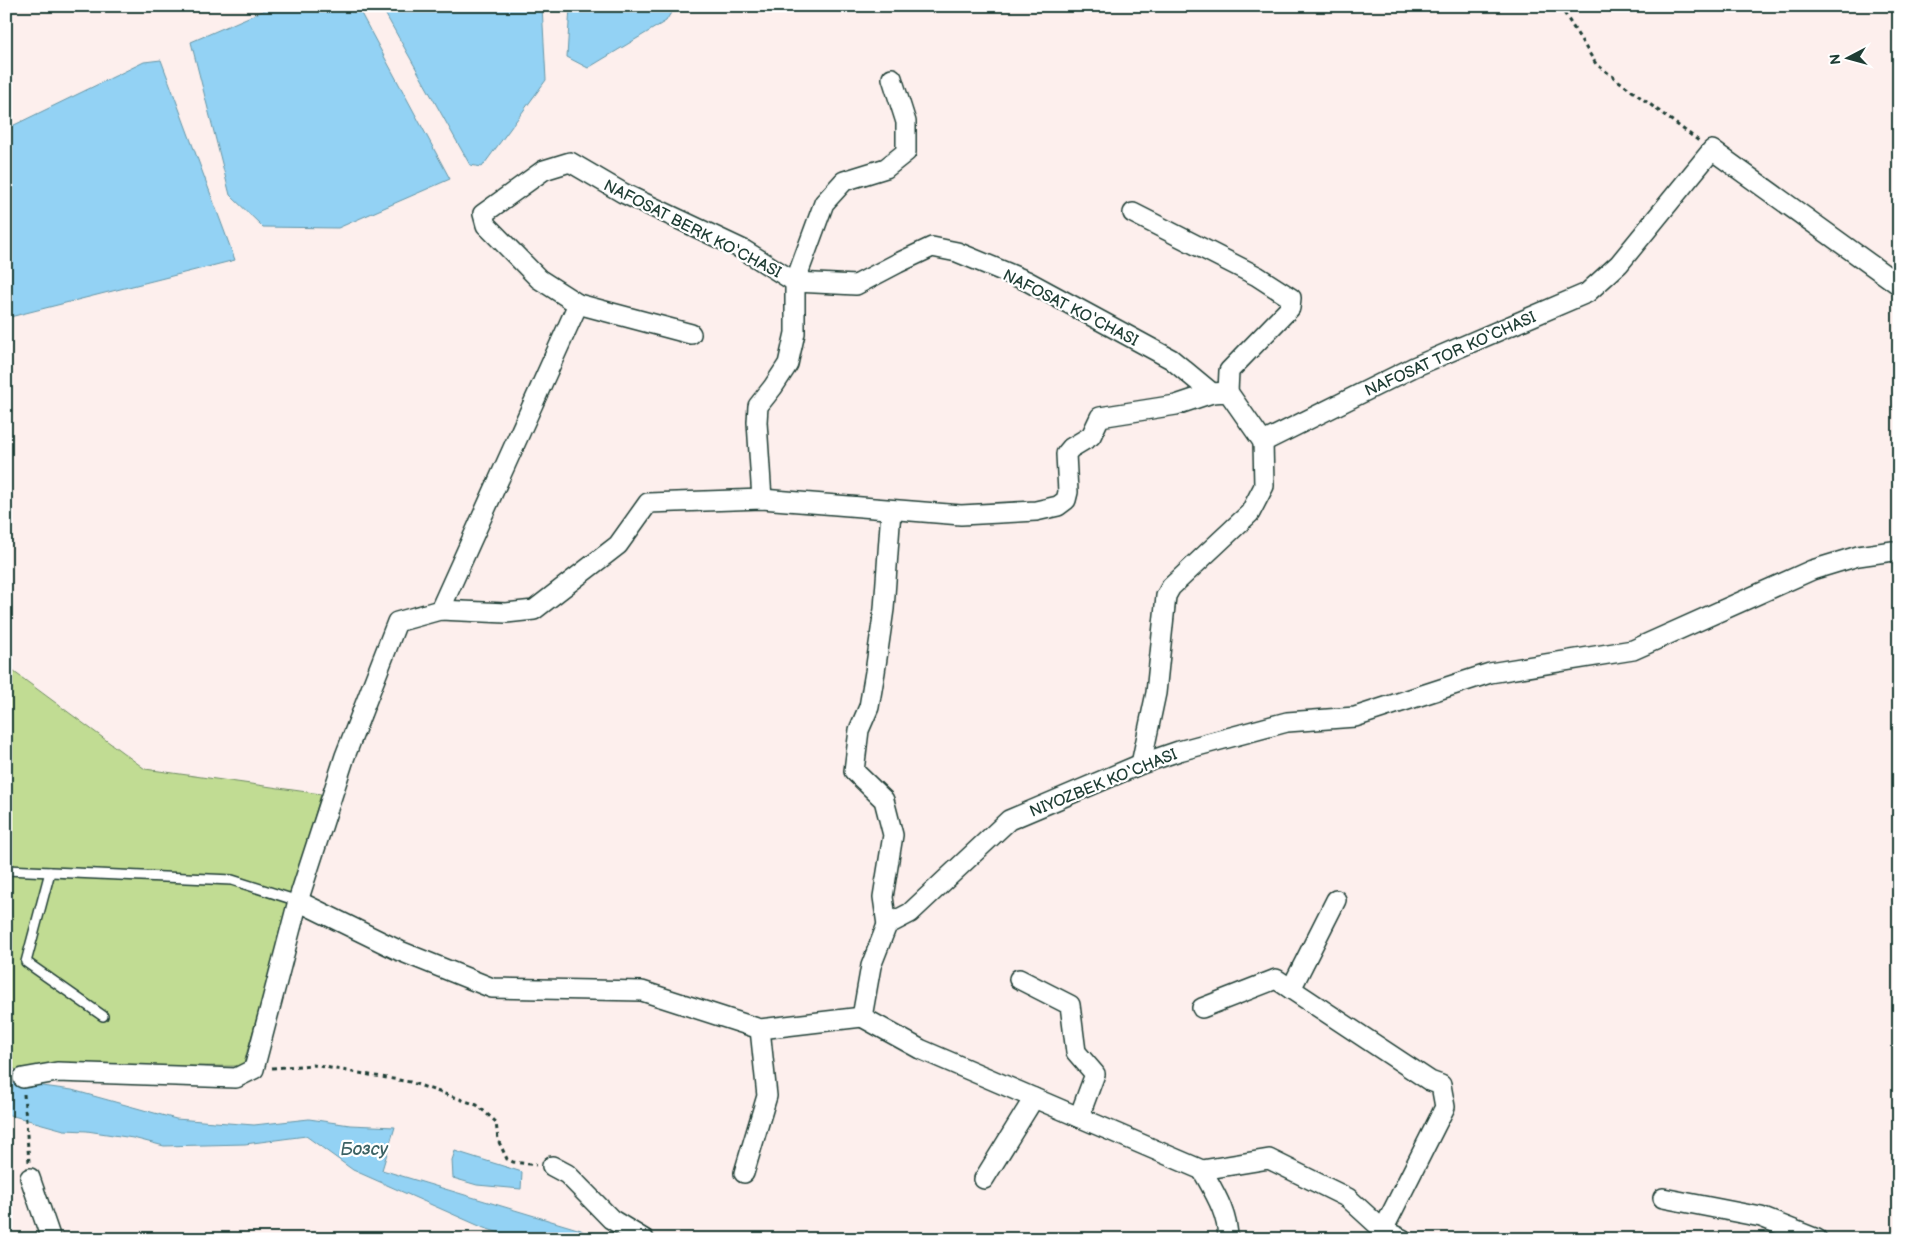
<svg xmlns="http://www.w3.org/2000/svg" width="1905" height="1245" viewBox="0 0 1905 1245" font-family="'Balsamiq Sans',sans-serif">
<style>
.green{fill:#c1dc93;stroke:#708c64}
.water{fill:#93d2f4;stroke:#6596a7}
.lines{fill:none;stroke-linecap:round;stroke-linejoin:round}
.lane-casing{stroke:#1f3d34;stroke-width:12}
.street-casing{stroke:#1f3d34;stroke-width:22}
.path{stroke:#1f3d34;stroke-width:3;stroke-dasharray:4 4;stroke-linecap:butt}
.lane{stroke:#fff;stroke-width:9}
.street{stroke:#fff;stroke-width:19}
.labels{text-anchor:middle;stroke-width:4.5;stroke-linejoin:round;paint-order:stroke}
.street-label{font-size:16px;fill:#1f3d34;stroke:#fff}
.water-label{font-size:18px;font-style:italic;fill:#3c6264;stroke:#fff}
</style>
<rect width="100%" height="100%" fill="#fdefed"/>
<filter id="ink" filterUnits="userSpaceOnUse"><feTurbulence type="fractalNoise" baseFrequency=".02" numOctaves="2"/><feDisplacementMap in="SourceGraphic" scale="10" xChannelSelector="R" yChannelSelector="G"/><feConvolveMatrix kernelMatrix="1 2 1 2 8 2 1 2 1" color-interpolation-filters="sRGB"/></filter>
<g filter="url(#ink)">
<polygon class="green" points="6,666 145,769 321,794 243,1066 59,1067 23,1072 6,1066"/>
<g class="water">
<polygon points="274,6 357,6 450,179 338,228 263,227 230,195 191,42"/>
<polygon points="381,6 542,6 546,80 482,167 470,165"/>
<polygon points="570,6 675,6 666,21 588,68 567,57"/>
<polygon points="161,60 235,260 6,318 6,129 144,62"/>
<polygon points="6,1081 72,1090 176,1119 254,1125 309,1119 350,1125 395,1127 382,1170 581,1230 592,1239 519,1239 484,1228 353,1170 306,1136 245,1144 164,1146 133,1138 87,1131 64,1130 6,1114"/>
<polygon points="455,1151 522,1172 521,1189 477,1185 453,1178 452,1160"/>
</g>
<g class="lines">
<g class="lane-casing">
<g id="lane">
<polyline points="6,870 232,880 298,901"/>
<polyline points="50,872 26,962 103,1016"/>
</g>
</g>
<g class="street-casing">
<g id="street">
<polyline points="1133,213 1257,276 1291,298 1290,308 1229,371 1228,392"/>
<polyline points="691,334 578,304 539,279 486,225 483,214 544,170 570,162 623,193 744,250 795,282 856,285 898,263 932,247 957,252 1027,281 1171,359 1212,393"/>
<polyline points="1263,442 1414,367 1587,293 1619,264 1712,150 1899,285"/>
<polyline points="762,499 757,422 758,406 773,387 788,364 795,333 795,282 824,203 844,181 886,168 906,152 906,122 892,78"/>
<polyline points="440,610 578,304"/>
<polyline points="1141,764 1156,693 1166,596 1171,587 1250,513 1264,486 1263,442"/>
<polyline points="1336,900 1291,989 1430,1081 1441,1085 1445,1107 1383,1230"/>
<polyline points="298,901 400,951 492,988 642,991 760,1029 862,1017"/>
<polyline points="887,925 883,897 893,835 884,800 854,771 859,730 869,707 875,672 884,609 891,510"/>
<polyline points="1019,979 1070,1005 1076,1052 1095,1074 1079,1117"/>
<polyline points="1202,1008 1276,979 1291,989"/>
<polyline points="862,1017 871,966 887,925 910,913 1009,820 1141,764 1179,751 1287,722 1355,717 1490,673 1633,650 1812,570 1858,556 1893,551 1899,553"/>
<polyline points="862,1017 920,1049 1202,1170 1269,1159 1348,1198 1383,1230 1402,1239"/>
<polyline points="23,1078 57,1072 236,1078 254,1069 298,901 345,756 397,622 440,610 506,613 534,610 618,545 648,503 762,499 961,515 1036,511 1058,506 1066,500 1068,492 1066,454 1071,448 1091,436 1100,417 1176,405 1212,393 1228,392 1263,442"/>
<polyline points="552,1166 567,1174 611,1219 644,1239"/>
<path d="M 1202,1170 C 1214,1192 1228,1213 1228,1239"/>
<polyline points="744,1173 767,1096 760,1029"/>
<polyline points="30,1178 51,1239"/>
<polyline points="984,1179 1034,1098"/>
<polyline points="1663,1198 1761,1217 1817,1239"/>
</g>
</g>
<g class="path">
<polyline points="1560,6 1596,64 1699,141"/>
<polyline points="272,1068 313,1065 410,1082 477,1105 496,1122 498,1140 507,1159 513,1162 536,1165"/>
<polyline points="24,1094 29,1162"/>
</g>
<use href="#lane" class="lane"/>
<use href="#street" class="street"/>
</g>
</g>
<g class="labels">
<g class="street-label">
<text transform="translate(693 228) rotate(27)" y="6">NAFOSAT BERK KO‘CHASI</text>
<text transform="translate(1071 307) rotate(27)" y="6">NAFOSAT KO‘CHASI</text>
<text transform="translate(1450 353) rotate(-24)" y="6">NAFOSAT TOR KO‘CHASI</text>
<text transform="translate(1103 782) rotate(-22)" y="6">NIYOZBEK KO‘CHASI</text>
</g>
<g class="water-label">
<text x="364" y="1155">Бозсу</text>
</g>
</g>
<rect width="1905" height="1245" fill="none" stroke="#fff" stroke-width="25"/>
<rect x="12" y="12" width="1880" height="1220" fill="none" stroke="#1f3d34" stroke-width="2" filter="url(#ink)"/>
<g transform="translate(1848 58) rotate(264)" stroke="#ffffff" stroke-width="4" paint-order="stroke">
<path d="M0-4L9 19L0 12L-9 19Z" fill="#1f3d34"/>
<text y="-8" font-size="14" font-weight="bold" text-anchor="middle" fill="#1f3d34">N</text>
</g>
</svg>
